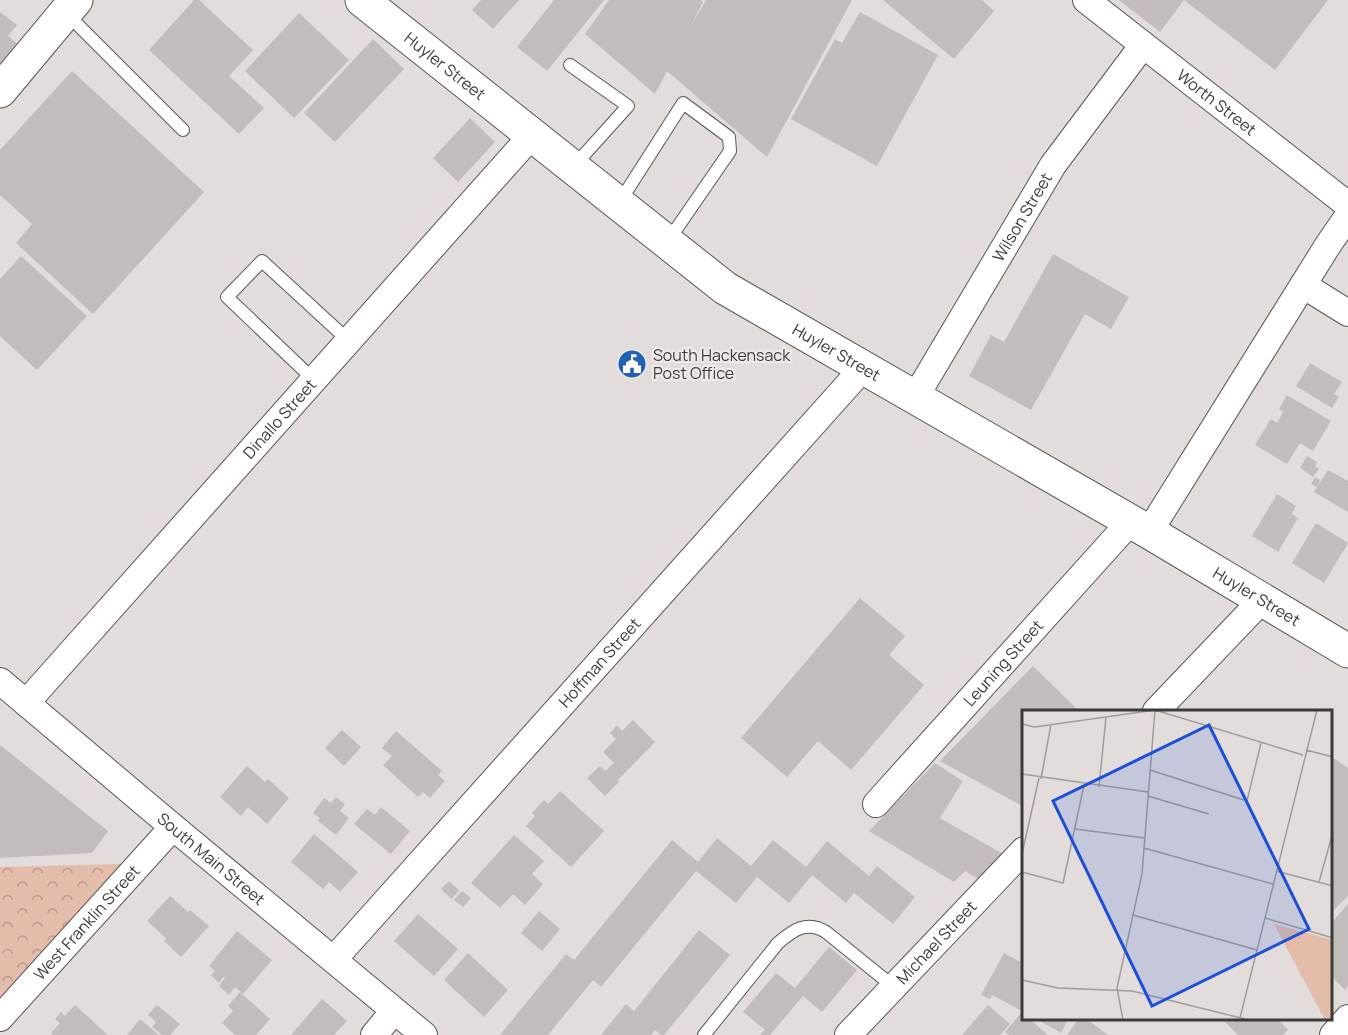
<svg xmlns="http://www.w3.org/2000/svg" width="1348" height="1035" viewBox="0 0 1348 1035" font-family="Manrope,sans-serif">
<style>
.forest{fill:url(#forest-crowns)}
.building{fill:#c2bdbb}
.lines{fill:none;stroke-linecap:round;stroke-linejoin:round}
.lane-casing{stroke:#595553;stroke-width:14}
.street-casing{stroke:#595553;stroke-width:28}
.secondary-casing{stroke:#595553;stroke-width:35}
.lane{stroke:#fff;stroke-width:12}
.street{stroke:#fff;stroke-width:26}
.secondary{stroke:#fff;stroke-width:33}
.labels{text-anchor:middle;stroke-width:4.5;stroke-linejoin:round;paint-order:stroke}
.street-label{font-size:16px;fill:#3d3b3a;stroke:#efeae8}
.poi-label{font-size:16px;fill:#3d3b3a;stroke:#efeae8;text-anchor:start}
.inset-road{fill:none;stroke:#a09c9b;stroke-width:1.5}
.view{fill:#1d4ed8;fill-opacity:0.15;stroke:#1d4ed8;stroke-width:3}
.inset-edge{fill:none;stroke:#3d3b3a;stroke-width:3}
</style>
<defs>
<pattern id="forest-crowns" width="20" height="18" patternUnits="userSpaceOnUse" patternTransform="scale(1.5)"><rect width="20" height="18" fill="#e3bcaa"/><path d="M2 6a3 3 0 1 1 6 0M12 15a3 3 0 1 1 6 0" fill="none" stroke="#b99a8b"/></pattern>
</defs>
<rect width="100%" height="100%" fill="#e2dddb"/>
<polygon class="forest" points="121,864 0,1001 0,867"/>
<g class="building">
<polygon points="194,0 199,0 253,50 229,76 264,108 239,134 149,50"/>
<polygon points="481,0 519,0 493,29 472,10"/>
<polygon points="554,0 604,0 547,71 517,47"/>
<polygon points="609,0 701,0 703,2 689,29 706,0 852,0 767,157 667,71 655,94 585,34"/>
<polygon points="883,0 982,0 994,11 954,59"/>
<polygon points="1119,0 1328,0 1275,70 1184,0 1160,32"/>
<polygon points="0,12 17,25 8,36 18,44 0,67"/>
<polygon points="860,12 938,55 877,166 791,119 835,39 842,43"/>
<polygon points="299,13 349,60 294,118 245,71"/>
<polygon points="373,39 404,69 335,142 304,113"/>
<polygon points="72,71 204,192 93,314 16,243 32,224 0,195 0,150"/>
<polygon points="470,118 495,142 458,182 433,158"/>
<polygon points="1053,254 1129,297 1111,329 1085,314 1031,410 969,376 991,335 1004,342"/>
<polygon points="21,256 87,316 37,370 0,336 0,279"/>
<polygon points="1310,363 1342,382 1334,394 1339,397 1332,408 1296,386"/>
<polygon points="1287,395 1331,421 1313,451 1300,443 1287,464 1255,445 1271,419 1277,423 1283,412 1279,409"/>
<polygon points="1307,456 1317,462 1315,466 1319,469 1313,477 1300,468"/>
<polygon points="1328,470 1348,481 1348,512 1314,492"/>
<polygon points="1315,477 1320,480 1317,487 1311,484"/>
<polygon points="1277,494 1296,506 1292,514 1298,518 1278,552 1252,536"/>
<polygon points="1316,523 1348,543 1324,583 1292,563"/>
<polygon points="860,598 905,636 889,655 924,685 851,770 818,741 787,777 741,738"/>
<polygon points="1033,666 1079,711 1024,711 1024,807 940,761"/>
<polygon points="633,720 655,742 617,781 619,782 605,796 587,778 600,766 605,771 614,763 603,752 616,739 610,733 617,725 622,731"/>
<polygon points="342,730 361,747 344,766 325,748"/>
<polygon points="396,731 442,771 438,775 445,781 430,798 423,792 418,797 383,765 392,756 382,748"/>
<polygon points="0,745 108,831 92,853 0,858"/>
<polygon points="1332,757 1348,768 1348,896 1332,912"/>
<polygon points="935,763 963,781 940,818 1003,854 980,880 965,871 954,882 869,831"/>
<polygon points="247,766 265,782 268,779 289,798 267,824 248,807 241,816 220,797"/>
<polygon points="560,791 604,831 571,867 526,826 535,816 532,813 544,800 548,804"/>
<polygon points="336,797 345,804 340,811 349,818 336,835 318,821 320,818 313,813 324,798 331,803"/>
<polygon points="381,807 410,831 391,854 354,824 367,809 375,815"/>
<polygon points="314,834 358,872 340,892 329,882 323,889 291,862"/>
<polygon points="514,835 544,861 532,874 543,884 525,905 513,894 500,908 471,883"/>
<polygon points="717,838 751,866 773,840 806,867 827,841 869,876 877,866 915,897 893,924 854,893 846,903 812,875 789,903 757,877 736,903 696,871 601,987 593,980 548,1035 500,1035 566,954 574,960 672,840 698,862"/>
<polygon points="449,881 459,890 452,899 441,889"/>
<polygon points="462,891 471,898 463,907 454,900"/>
<polygon points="170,896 188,912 190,910 209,926 181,957 164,941 166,938 147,921"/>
<polygon points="1348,904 1348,986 1345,990 1332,977 1332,922"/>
<polygon points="539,911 560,929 542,951 521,933"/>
<polygon points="418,914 458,949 434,976 394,941"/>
<polygon points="699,930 730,955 664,1035 661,1035 655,1030 651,1035 601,1035 626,1004 634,1011"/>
<polygon points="237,931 272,960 243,994 235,987 229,995 219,986 225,978 223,977 219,983 211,975 215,971 209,966"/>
<polygon points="829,947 857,970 822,1012 803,996 770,1035 760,1035 765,1030 743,1012 776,973 795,988"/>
<polygon points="468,953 508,990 484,1017 444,980"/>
<polygon points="1004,953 1024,964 1024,1012 992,995 990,999 981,995"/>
<polygon points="240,992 270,1019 256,1035 235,1035 222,1023 233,1011 228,1006"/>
<polygon points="322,999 347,1021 334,1035 291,1035"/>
<polygon points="75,1005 108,1035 53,1035 51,1033 60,1023 55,1019 61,1012 65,1016"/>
<polygon points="157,1005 180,1024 170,1035 162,1035 152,1027 156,1022 148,1015"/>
<polygon points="988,1005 1010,1024 1000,1035 962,1035"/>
<polygon points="1021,1013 1024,1015 1024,1018 1028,1018 1048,1035 1009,1035 1005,1032"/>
<polygon points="1035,1018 1069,1018 1061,1033"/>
<polygon points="1079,1018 1085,1018 1108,1035 1067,1035"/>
<polygon points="1221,1018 1277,1018 1288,1030 1283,1035 1238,1035"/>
<polygon points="140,1019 159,1035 127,1035"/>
</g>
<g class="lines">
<g class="lane-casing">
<g id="lane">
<polyline points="67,14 183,130"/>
<polyline points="570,65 628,106 574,166"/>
<polyline points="619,203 683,103 729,137 730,151 668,241"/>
<polyline points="314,380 227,297 262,261 349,341"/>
<path d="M 704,1035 L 778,943 C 793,930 807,920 826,932 L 894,987"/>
</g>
</g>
<g class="street-casing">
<g id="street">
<path id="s1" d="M 1086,0 L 1348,205"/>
<polyline points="1303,285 1348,313"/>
<path id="s2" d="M 916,396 L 1053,165 L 1143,45"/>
<polyline points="1149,532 1328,245 1348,216"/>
<path id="s3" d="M 0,681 L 173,827 L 424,1035"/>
<path id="s4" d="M 26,703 L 532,135"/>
<polyline points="1156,711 1262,600"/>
<path id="s5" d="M 876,804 L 1131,521"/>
<path id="s6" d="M 334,959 L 864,367"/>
<path id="s7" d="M 0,1018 L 173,827"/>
<polyline points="374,1035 394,1011"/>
<path id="s8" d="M 848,1035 L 1024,850"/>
<polyline points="1333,1035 1348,1018"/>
</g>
</g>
<g class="secondary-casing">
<g id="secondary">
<path id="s9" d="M 362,0 L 725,288 L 1149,532 L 1348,651"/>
<polyline points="0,91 76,0"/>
</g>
</g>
<use href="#lane" class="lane"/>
<use href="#street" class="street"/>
<use href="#secondary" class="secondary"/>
</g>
<defs>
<g id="civic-disc" transform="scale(1.5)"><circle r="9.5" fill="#2161b2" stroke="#efeae8"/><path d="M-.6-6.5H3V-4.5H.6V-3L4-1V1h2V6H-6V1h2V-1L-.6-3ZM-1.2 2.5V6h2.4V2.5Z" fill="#fff"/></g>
</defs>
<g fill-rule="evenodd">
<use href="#civic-disc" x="632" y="364"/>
</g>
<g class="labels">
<g class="street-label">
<text dy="6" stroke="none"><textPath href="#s9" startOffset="106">Huyler Street</textPath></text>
<text dy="6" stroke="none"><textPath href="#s1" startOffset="166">Worth Street</textPath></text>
<text dy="6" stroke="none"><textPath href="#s2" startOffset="208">Wilson Street</textPath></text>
<text dy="6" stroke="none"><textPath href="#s9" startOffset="592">Huyler Street</textPath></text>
<text dy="6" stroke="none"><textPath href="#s4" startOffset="381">Dinallo Street</textPath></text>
<text dy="6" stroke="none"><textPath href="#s9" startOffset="1078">Huyler Street</textPath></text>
<text dy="6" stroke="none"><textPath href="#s6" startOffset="398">Hoffman Street</textPath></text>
<text dy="6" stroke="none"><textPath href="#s5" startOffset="190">Leuning Street</textPath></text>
<text dy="6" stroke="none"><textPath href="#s3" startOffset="276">South Main Street</textPath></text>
<text dy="6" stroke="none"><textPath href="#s7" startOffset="129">West Franklin Street</textPath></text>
<text dy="6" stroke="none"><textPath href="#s8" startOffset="128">Michael Street</textPath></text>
</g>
<g class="poi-label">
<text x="653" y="361">South Hackensack<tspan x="653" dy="18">Post Office</tspan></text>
</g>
</g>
<g transform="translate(1022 710)">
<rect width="310" height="310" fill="#e2dddb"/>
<path d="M 252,214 L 310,230 L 310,310 L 303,310 Z" fill="#e3bcaa"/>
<path class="inset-road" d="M 0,14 L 13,17 L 133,0 L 281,45M 284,40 L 311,47M 128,60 L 225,91 L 239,33M 0,64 L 126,82M 19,69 L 29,14M 77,77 L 84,7M 126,86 L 187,104M 53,119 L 123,128M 122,138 L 251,174M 0,144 L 17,68M 254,161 L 311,176M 0,162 L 41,173 L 62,75M 297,172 L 311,122M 111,205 L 235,240M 243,208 L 311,228M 0,270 L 36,278 L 110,281 L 227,310M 218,308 L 295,0M 101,310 L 95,278 L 120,164 L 133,0"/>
<path class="view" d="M 187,15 L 287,219 L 130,296 L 31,91 Z"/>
<rect width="310" height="310" class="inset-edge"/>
</g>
</svg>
